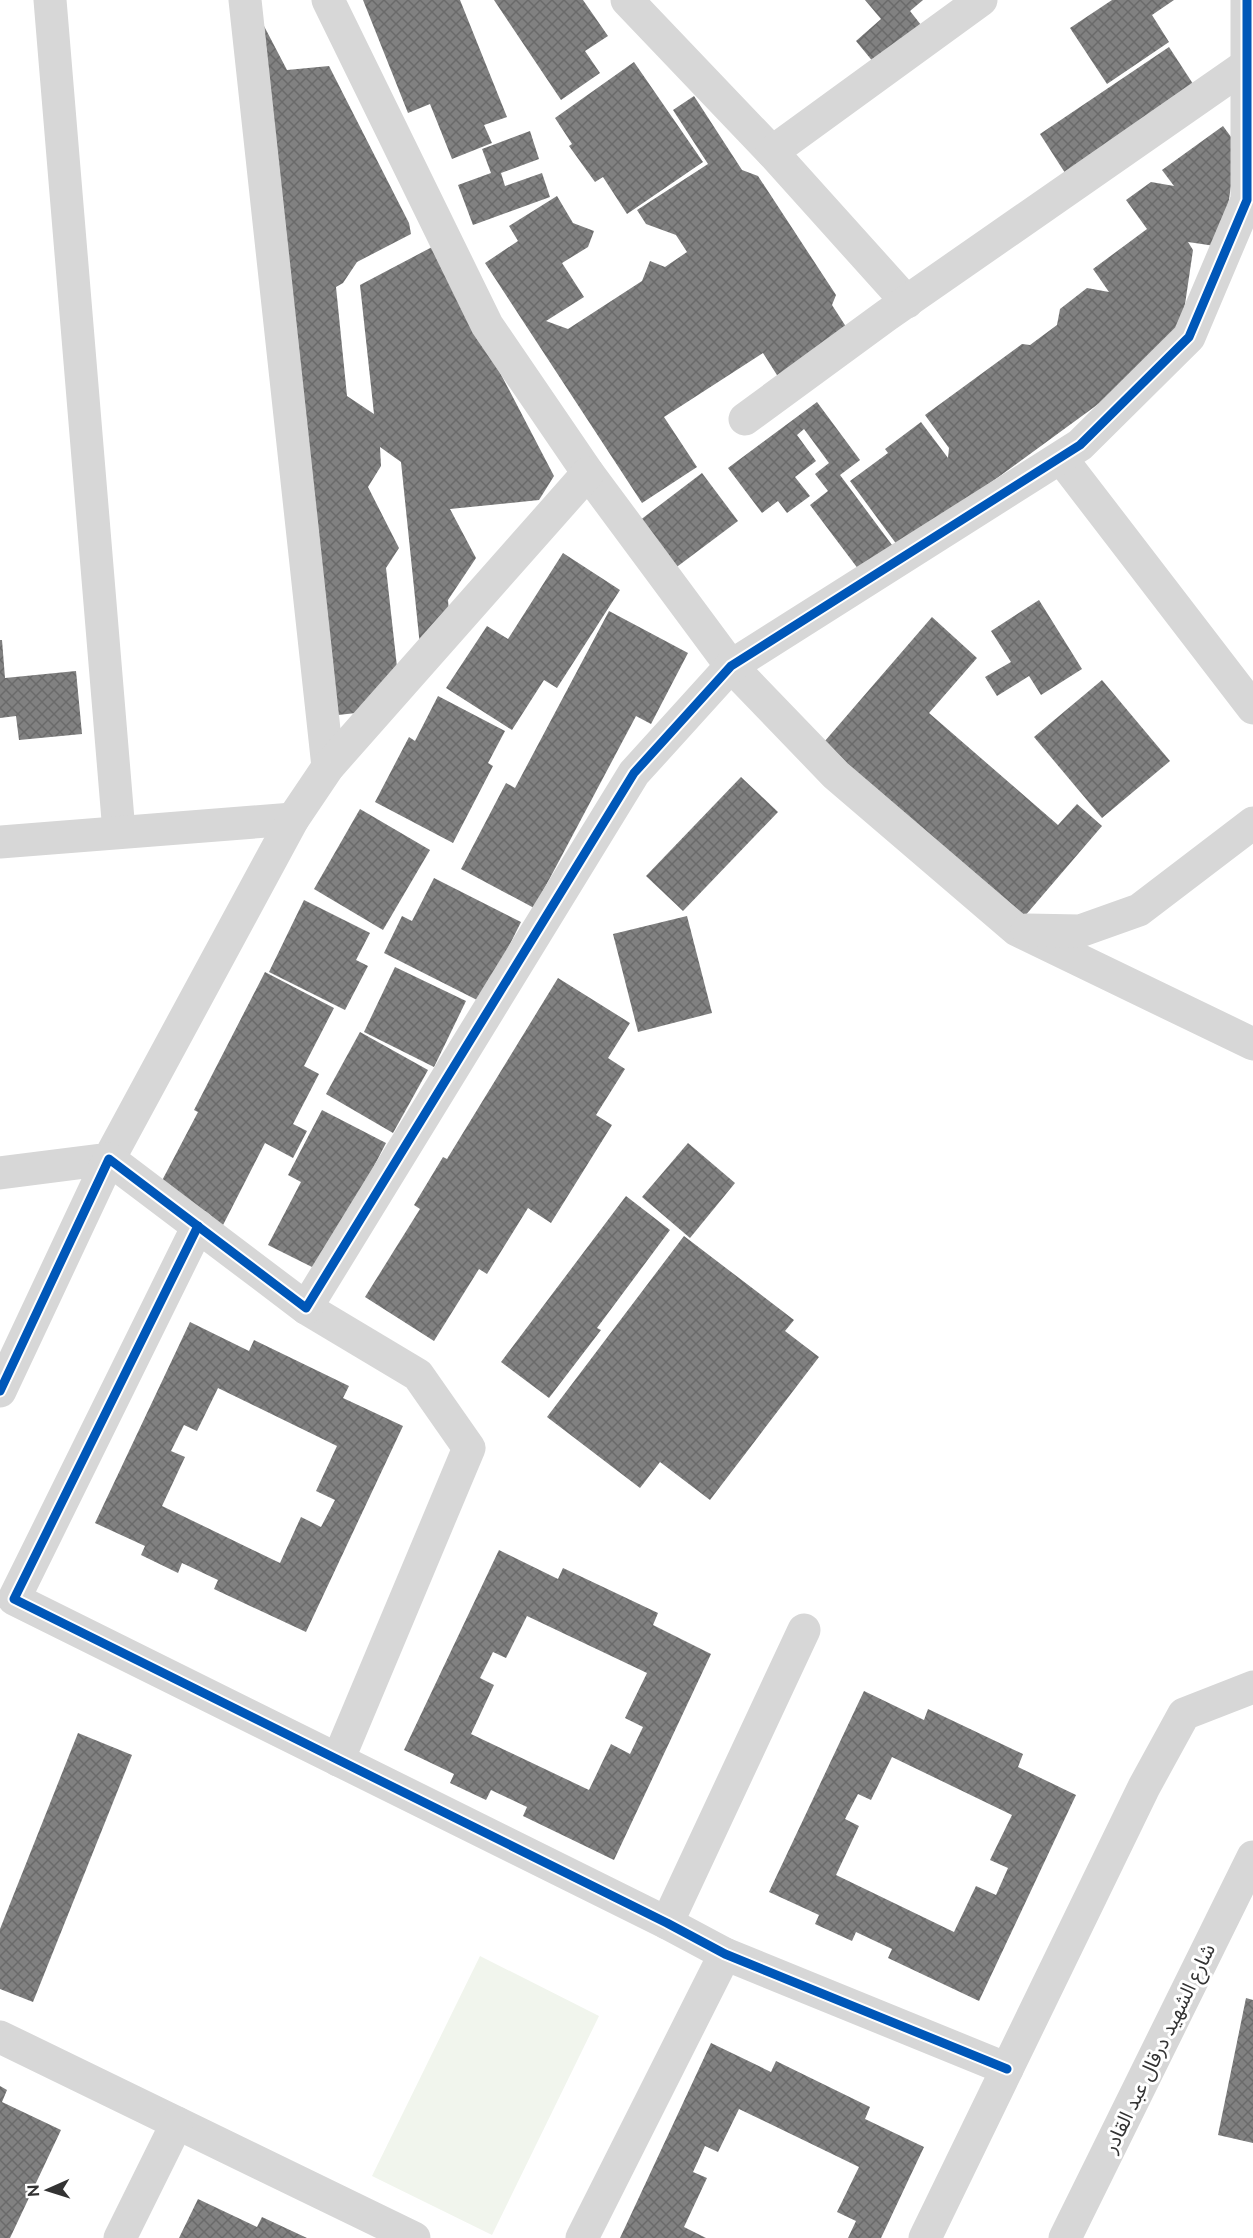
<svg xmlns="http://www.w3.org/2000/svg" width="1253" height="2238" viewBox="0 0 1253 2238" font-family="Raleway,'Noto Sans Arabic',sans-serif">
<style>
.green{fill:#f1f5ed}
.building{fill:url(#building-cross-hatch);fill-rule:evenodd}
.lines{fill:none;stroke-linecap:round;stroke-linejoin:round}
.minor{stroke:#d7d7d7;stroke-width:33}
.cycleway-casing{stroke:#fff;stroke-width:13}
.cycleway{stroke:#0057b8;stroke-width:9}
.labels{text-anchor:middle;stroke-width:6;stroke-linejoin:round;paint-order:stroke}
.street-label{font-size:20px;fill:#333;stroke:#fff}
</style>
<defs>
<pattern id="building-cross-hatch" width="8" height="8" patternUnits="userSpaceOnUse" patternTransform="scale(1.5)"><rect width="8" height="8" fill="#818181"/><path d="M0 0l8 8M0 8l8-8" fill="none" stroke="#6a6a6a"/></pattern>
</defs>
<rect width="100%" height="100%" fill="#fff"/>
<polygon class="green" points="480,1956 599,2016 492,2235 372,2176"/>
<g class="building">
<polygon points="363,0 460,0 507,117 484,125 492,143 452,159 430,104 408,113"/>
<polygon points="494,0 583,0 608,36 585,51 600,73 561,100"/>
<polygon points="865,0 923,0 910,11 925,30 879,69 856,41 881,19"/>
<polygon points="1112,0 1174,0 1152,15 1169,42 1107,84 1070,28"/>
<polygon points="264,26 287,70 329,66 409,223 411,234 357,262 343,283 336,287 347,396 374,414 360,285 434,246 554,476 539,500 450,509 476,558 448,600 449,613 420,646 401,462 380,447 381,466 368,487 399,548 386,568 398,676 356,713 329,716"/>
<polygon points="1169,47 1197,90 1067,176 1040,134"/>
<polygon points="634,62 703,162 627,214 603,177 595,182 569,146 572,144 555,118"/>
<polygon points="694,96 742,170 758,176 836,295 832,305 852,336 782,383 763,353 664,417 697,467 642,503 485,263 518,241 509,226 557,196 573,223 594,231 588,247 562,263 584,297 546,321 568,329 642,281 650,261 665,267 687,252 676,235 646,224 637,210 708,164 673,110"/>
<polygon points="1223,126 1237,145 1222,247 1188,242 1193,250 1179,345 941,519 903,553 850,481 888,453 885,449 921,422 948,458 949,448 925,415 1022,344 1030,345 1057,325 1060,309 1087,288 1109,292 1093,269 1147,229 1126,200 1151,182 1174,186 1162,170"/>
<polygon points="530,131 539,159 501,173 505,186 542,173 550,197 473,225 458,185 491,173 482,149"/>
<polygon points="817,402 860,460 840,475 895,549 862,574 810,505 828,491 815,474 829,463 804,429 797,435 816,461 795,477 810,496 787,513 778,501 762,513 728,468"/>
<polygon points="702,473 738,521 674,569 639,521"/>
<polygon points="563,553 620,590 557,688 544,680 512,730 446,688 487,626 508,639"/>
<polygon points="1039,600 1082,669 1041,695 1029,676 997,696 985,677 1011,662 991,631"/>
<polygon points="609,611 688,653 651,724 636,716 534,908 461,869 506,783 515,788"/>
<polygon points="932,617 977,658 929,713 1058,825 1077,804 1102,826 1018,924 818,749"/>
<polygon points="0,640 2,640 5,678 76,671 82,734 19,740 16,716 0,718"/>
<polygon points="1102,680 1170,761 1102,818 1034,737"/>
<polygon points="438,696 505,731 488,763 493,766 453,843 375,802 409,737 415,741"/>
<polygon points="741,777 778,812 683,911 646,876"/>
<polygon points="360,809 430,850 383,930 314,889"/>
<polygon points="434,878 521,922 481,1002 384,953 402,916 412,921"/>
<polygon points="304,900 370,933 356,960 368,966 345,1010 269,972"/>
<polygon points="687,916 712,1013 638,1032 613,934"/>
<polygon points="395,967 466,1001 434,1067 364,1032"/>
<polygon points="265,972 334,1008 304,1066 319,1074 293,1124 307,1131 293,1158 265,1143 222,1227 156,1192 198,1112 194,1110"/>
<polygon points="558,978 630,1023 608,1058 625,1069 596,1115 612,1125 551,1223 528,1208 487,1274 479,1269 434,1341 365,1297 420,1209 414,1205 443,1157 447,1159"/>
<polygon points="360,1032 428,1070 393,1133 326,1094"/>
<polygon points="322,1110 386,1143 320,1271 268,1245 301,1182 288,1175"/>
<polygon points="688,1143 735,1183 690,1238 642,1197"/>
<polygon points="626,1196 670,1230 597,1328 601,1330 549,1398 501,1362"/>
<polygon points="684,1236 794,1320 785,1331 819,1357 710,1500 660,1462 640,1488 547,1417"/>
<path d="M 190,1322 L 249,1351 L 254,1340 L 349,1386 L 343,1398 L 403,1426 L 306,1632 L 214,1589 L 218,1580 L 182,1563 L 178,1573 L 141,1555 L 145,1546 L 95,1523 ZM 218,1388 L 337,1446 L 316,1491 L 335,1500 L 321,1527 L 301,1517 L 280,1563 L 162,1506 L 185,1457 L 171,1451 L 184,1425 L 197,1431 Z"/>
<path d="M 499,1550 L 558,1579 L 563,1568 L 658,1613 L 653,1625 L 711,1654 L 614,1860 L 523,1816 L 527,1807 L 491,1790 L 486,1800 L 450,1783 L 454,1774 L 404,1750 ZM 527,1616 L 647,1673 L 625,1718 L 643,1727 L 630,1754 L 611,1744 L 589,1790 L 471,1734 L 494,1685 L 480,1678 L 493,1652 L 506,1658 Z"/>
<path d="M 864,1691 L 924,1720 L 928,1709 L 1023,1754 L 1018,1767 L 1076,1795 L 979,2001 L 888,1958 L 892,1949 L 856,1932 L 852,1941 L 815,1924 L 819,1915 L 769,1892 ZM 892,1757 L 1012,1815 L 990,1860 L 1008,1868 L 996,1895 L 976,1886 L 954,1932 L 836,1875 L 859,1826 L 845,1819 L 858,1794 L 871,1800 Z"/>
<polygon points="78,1733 132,1755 33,2002 0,1989 0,1929"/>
<polygon points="1246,1998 1253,2000 1253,2143 1218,2135"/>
<polygon points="711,2043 771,2072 776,2061 870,2107 865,2119 924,2147 881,2238 848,2238 856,2221 837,2212 859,2167 739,2109 718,2152 705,2146 693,2172 707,2178 684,2227 706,2238 620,2238"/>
<polygon points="0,2086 7,2090 2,2102 61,2130 10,2238 0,2238"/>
<polygon points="198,2199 257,2227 262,2217 307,2238 179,2238"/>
</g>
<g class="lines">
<g class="minor">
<polyline points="50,0 119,832"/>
<polyline points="245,0 328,767"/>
<polyline points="328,0 487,325 588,473 731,666 836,775 1017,930 1253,1044"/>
<polyline points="627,0 772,152"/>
<polyline points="907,302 772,152 981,0"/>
<polyline points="745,419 887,315 1248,64 1253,64"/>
<polyline points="1061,458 1253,708"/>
<polyline points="0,842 293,819"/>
<polyline points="1027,930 1080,931 1139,910 1253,823"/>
<polyline points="0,1173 109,1159 293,819 328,767 588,473"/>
<polyline points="198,1226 14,1599 667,1923 725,1954 1007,2069"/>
<polyline points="306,1308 418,1375 469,1448 338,1760"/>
<polyline points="0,1391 109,1159 306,1308 634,773 731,666 1080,445 1189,337 1247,200 1247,0"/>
<polyline points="667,1923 804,1630"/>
<polyline points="0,2037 414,2238"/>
<polyline points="120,2238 177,2123"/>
<polyline points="582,2238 725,1954"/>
<polyline points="925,2238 1144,1787 1184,1714 1253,1687"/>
<polyline points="1065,2238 1253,1857"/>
</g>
<g class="cycleway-casing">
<g id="cycleway">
<polyline points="198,1226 14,1599 667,1923 725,1954 1007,2069"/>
<polyline points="0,1391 109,1159 306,1308 634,773 731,666 1080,445 1189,337 1247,200 1247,0"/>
</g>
</g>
<use href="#cycleway" class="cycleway"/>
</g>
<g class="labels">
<g class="street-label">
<text transform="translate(1159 2048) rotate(-64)" y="7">شارع الشهيد درقال عبد القادر</text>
</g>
</g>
<g transform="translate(48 2190) rotate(267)" stroke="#ffffff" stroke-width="4.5" paint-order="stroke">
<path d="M0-4.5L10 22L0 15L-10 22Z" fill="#333333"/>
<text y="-9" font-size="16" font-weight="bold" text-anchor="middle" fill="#333333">N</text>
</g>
</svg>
